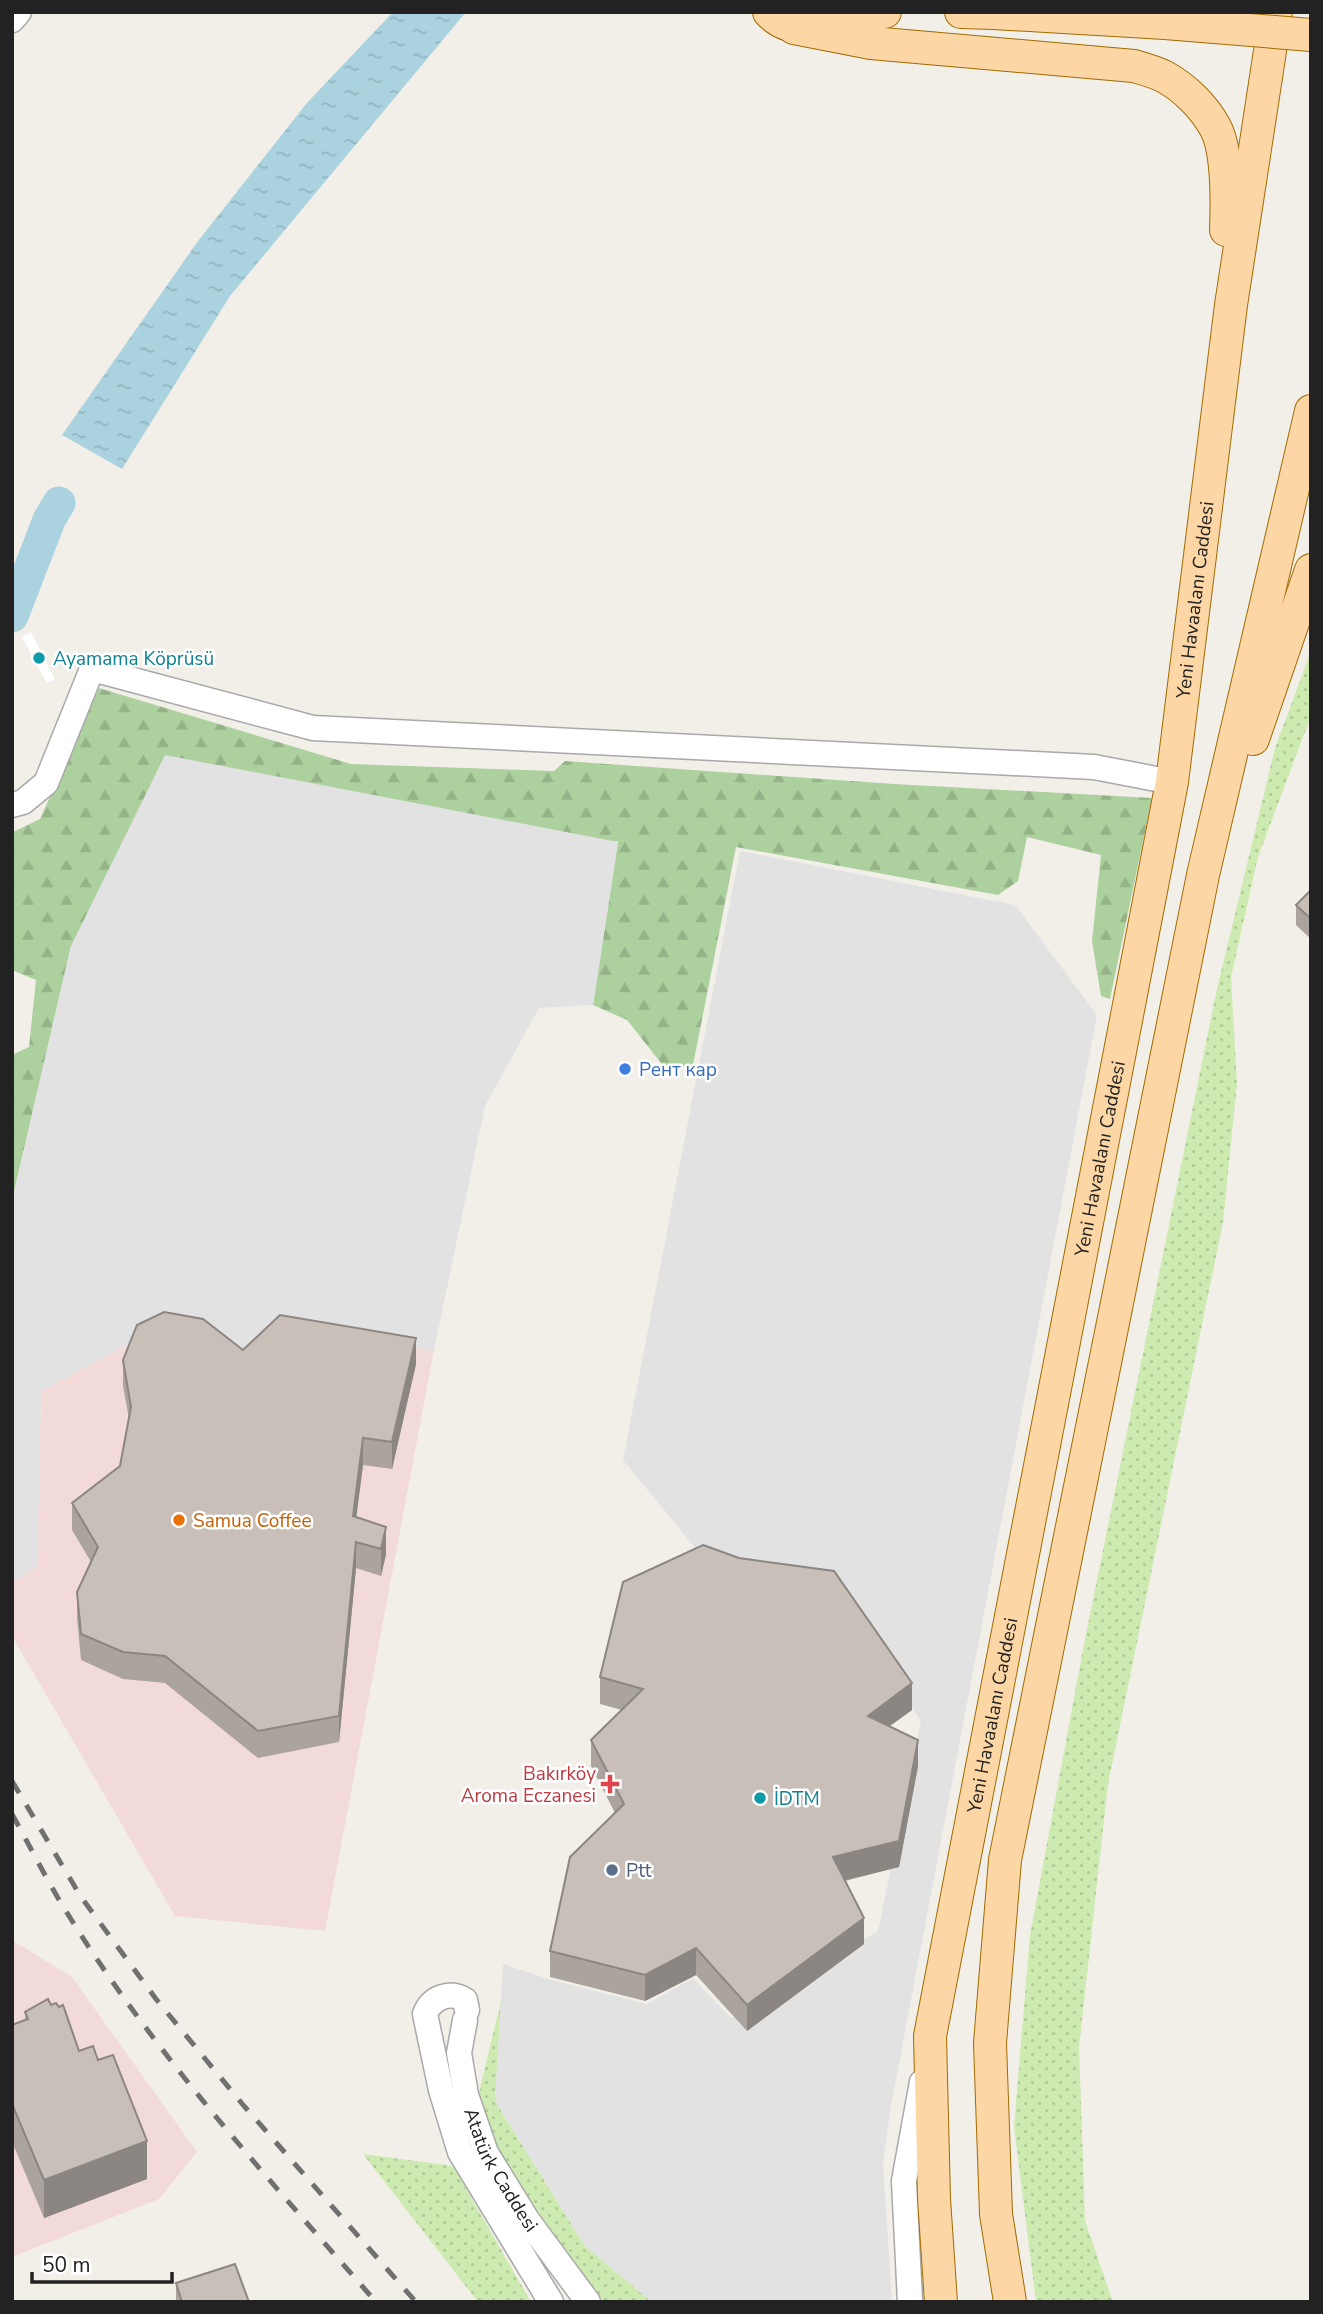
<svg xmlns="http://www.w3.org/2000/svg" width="1323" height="2314" viewBox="0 0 1323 2314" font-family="'Nunito Sans',sans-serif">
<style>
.commercial{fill:#f2dad9}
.grass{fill:url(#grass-dots)}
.forest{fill:url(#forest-firs)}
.parking{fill:#e2e2e2}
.water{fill:url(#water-ripples)}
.pier{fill:#fff}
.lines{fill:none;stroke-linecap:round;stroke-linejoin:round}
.river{stroke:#aad3df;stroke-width:33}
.minor-casing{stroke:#a9a9a9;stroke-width:27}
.major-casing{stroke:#a06b00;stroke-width:34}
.minor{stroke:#fff;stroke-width:24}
.major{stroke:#fcd6a4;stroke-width:32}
.rail{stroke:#707070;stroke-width:5;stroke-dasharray:14 14;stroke-linecap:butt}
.major-bridge-casing{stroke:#a06b00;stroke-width:34;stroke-linecap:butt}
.major-bridge{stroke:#fcd6a4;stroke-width:32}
.wall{fill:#aba49e}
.shaded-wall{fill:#8b8681}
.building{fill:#c7bfb8;stroke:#8b8681;stroke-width:2}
.culture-dot{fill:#0f9aa8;stroke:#fff;stroke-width:2.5}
.shop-dot{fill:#3f7fe0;stroke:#fff;stroke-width:2.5}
.food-dot{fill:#e8710a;stroke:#fff;stroke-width:2.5}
.health-dot{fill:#e0444e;stroke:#fff;stroke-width:2.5}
.service-dot{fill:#5c6f8a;stroke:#fff;stroke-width:2.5}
.labels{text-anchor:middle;stroke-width:5;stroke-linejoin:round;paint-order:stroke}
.street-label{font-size:19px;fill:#222;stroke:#fff}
.culture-label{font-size:19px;fill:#0d838f;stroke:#fff;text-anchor:start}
.shop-label{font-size:19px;fill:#366cbe;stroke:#fff;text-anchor:start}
.food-label{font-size:19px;fill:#c56008;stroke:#fff;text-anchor:start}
.health-label{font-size:19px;fill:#be3a42;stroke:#fff;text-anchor:end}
.service-label{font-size:19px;fill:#4e5e75;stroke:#fff;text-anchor:start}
</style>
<defs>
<pattern id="grass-dots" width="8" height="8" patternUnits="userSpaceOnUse" patternTransform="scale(1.75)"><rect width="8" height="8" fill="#cdebb0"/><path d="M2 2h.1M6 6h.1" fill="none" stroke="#b0c997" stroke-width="1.8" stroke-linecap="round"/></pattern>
<pattern id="forest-firs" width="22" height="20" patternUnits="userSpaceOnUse" patternTransform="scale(1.75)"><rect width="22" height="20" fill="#add19e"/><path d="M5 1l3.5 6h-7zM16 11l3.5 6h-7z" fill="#95b388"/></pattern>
<pattern id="water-ripples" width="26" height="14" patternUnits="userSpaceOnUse" patternTransform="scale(1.75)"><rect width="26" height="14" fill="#aad3df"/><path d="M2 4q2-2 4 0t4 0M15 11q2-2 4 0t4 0" fill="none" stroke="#92b5bf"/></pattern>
</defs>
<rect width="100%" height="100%" fill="#f2efe9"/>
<g class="commercial">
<polygon points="187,1313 240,1364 289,1329 434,1350 325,1931 175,1916 12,1636 12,1583 37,1565 41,1391"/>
<polygon points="12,1940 72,1977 197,2152 159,2199 12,2257"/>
</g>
<g class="grass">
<polygon points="1311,651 1311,716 1258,857 1231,977 1237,1084 1223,1222 1108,1784 1079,2047 1085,2221 1113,2302 1036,2302 1014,2127 1030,1935 1085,1639 1216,993 1275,748"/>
<polygon points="501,2001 495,2101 585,2246 652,2302 605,2302 571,2263 491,2148 478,2097"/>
<polygon points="363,2154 453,2166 531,2302 478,2302"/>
</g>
<polygon class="forest" points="99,688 351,764 554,771 565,761 894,784 1152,798 1110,999 1101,996 1092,941 1101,855 1027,837 1018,881 998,895 736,847 693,1065 665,1068 627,1020 593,1005 618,841 71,946 12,1201 12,1055 29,1047 36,980 12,970 12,834 13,832 40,819"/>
<g class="parking">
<polygon points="165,755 618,842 593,1005 539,1008 485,1106 434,1350 289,1329 240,1364 187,1313 41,1391 37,1566 12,1583 12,1201 71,946"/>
<polygon points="740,851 1015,905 1097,1015 891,2106 883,2162 892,2302 652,2302 585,2246 495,2101 503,1964 548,1979 647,2004 693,1978 731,2018 878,1931 921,1721 823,1576 697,1550 623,1460"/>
</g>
<polygon class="water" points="393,12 466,12 230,296 122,469 62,435 198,241 306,104"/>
<polygon class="pier" points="31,632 55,679 47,683 22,637"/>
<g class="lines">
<polyline class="river" points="12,616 49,520 59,503"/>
<g class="minor-casing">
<g id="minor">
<polyline points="12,20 19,12"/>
<polyline points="12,805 23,802 46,783 92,669 313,728 1094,767 1172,782"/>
<path d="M 467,2010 L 465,2000 C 450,1990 431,1998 425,2014 L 441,2090 L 460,2152 L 551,2302"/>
<path id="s1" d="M 465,2020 L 459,2053 L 466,2095 L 486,2153 L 528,2221 L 588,2302"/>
<polyline points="910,2302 904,2181 922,2082"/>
</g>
</g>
<g class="major-casing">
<g id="major">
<path d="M 769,12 C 797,43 850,20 885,12"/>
<polyline points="961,12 993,13"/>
<path d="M 794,28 L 871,43 L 1134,66 C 1144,69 1156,72 1165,77 C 1185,88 1204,107 1215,127 C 1228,150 1227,203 1226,230"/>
<polyline points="1253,739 1311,570"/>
<path id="s2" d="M 941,2302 L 934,2199 L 930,2036 L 1172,782 L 1231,305 L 1276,12"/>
<polyline points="1010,2302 996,2214 990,2043 1005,1860 1203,875 1311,411"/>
</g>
</g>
<use href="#minor" class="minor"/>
<use href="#major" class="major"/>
<g class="rail">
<polyline points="12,1781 81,1897 156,1999 244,2106 416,2302"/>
<path d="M 12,1814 C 31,1848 48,1883 69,1916 C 156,2056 268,2178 376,2302"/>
</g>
<g class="major-bridge-casing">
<polyline id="major-bridge" points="993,13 1165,23 1311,35"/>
</g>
<use href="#major-bridge" class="major-bridge"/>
</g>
<g class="wall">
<polygon points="1311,890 1311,939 1296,925 1296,905"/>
<polygon points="243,1350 416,1364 392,1469 363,1465 356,1518 386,1554 381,1576 356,1568 339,1742 258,1758 165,1683 123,1679 81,1660 77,1618 77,1592 91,1562 72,1530 72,1503 120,1466 129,1419 123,1386 123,1360"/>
<polygon points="600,1677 912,1710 889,1726 918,1766 899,1867 845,1881 864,1944 747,2031 696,1975 645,2001 550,1977 550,1951 615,1813 591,1766 591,1740 622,1710 600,1704"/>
<polygon points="51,2005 79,2051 98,2060 147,2179 44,2218 13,2144 12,2145 12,2025 25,2020 25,2012"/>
<polygon points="176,2283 249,2302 176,2302"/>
</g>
<g class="shaded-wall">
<polygon points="416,1338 416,1364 392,1469 392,1442"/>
<polygon points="363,1438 363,1465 353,1543 353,1516"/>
<polygon points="386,1527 386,1554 381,1576 381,1549"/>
<polygon points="356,1542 356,1568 339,1742 339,1716"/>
<polygon points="912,1683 912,1710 868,1742 868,1716"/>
<polygon points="918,1740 918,1766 899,1867 833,1883 833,1857"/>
<polygon points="864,1918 864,1944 747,2031 747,2005"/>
<polygon points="696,1948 696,1975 645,2001 645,1975"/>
<polygon points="147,2141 147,2179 44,2218 44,2180"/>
</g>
<g class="building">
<polygon points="1311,890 1311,919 1296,905"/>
<polygon points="164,1312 203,1319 243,1350 280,1315 416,1338 392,1442 363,1438 353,1516 386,1527 381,1549 356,1542 339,1716 258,1731 165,1656 123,1652 81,1634 77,1592 98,1547 72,1503 120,1466 131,1407 123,1360 137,1325"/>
<polygon points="703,1545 739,1558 834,1571 912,1683 868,1716 918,1740 899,1841 833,1857 864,1918 747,2005 696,1948 645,1975 550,1951 570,1857 624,1804 591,1740 643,1689 600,1677 623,1582"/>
<polygon points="48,1999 51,2005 56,2003 59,2007 63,2005 79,2051 93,2046 98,2060 113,2055 147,2141 44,2180 12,2104 12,2025 28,2019 25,2012"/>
<polygon points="235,2264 249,2302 182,2302 176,2283"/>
</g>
<g class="culture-dot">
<circle cx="39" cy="658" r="7"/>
<circle cx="760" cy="1798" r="7"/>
</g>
<circle class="shop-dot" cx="625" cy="1069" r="7"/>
<circle class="food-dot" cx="179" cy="1520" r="7"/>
<path class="health-dot" d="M606.5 1773.5h7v7h7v7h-7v7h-7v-7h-7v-7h7z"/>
<circle class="service-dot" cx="612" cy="1870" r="7"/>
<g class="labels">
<g class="street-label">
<text dy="7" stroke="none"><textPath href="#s2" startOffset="1727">Yeni Havaalanı Caddesi</textPath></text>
<text dy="7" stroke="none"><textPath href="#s2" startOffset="1160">Yeni Havaalanı Caddesi</textPath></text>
<text dy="7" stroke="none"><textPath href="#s2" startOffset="593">Yeni Havaalanı Caddesi</textPath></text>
<text dy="7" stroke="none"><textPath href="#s1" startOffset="159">Atatürk Caddesi</textPath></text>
</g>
<g class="culture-label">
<text x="53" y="665">Ayamama Köprüsü</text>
<text x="774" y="1805">İDTM</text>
</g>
<g class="shop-label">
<text x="639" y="1076">Рент кар</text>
</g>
<g class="food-label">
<text x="193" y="1527">Samua Coffee</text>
</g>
<g class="health-label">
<text x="596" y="1780">Bakırköy<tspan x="596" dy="22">Aroma Eczanesi</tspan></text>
</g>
<g class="service-label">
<text x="626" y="1877">Ptt</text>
</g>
</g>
<rect width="1323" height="2314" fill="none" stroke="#222222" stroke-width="28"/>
<path d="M32 2272v10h140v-10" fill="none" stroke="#222222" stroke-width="3.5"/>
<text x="42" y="2272" font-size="21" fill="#222222" stroke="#ffffff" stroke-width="5" paint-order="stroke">50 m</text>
</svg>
